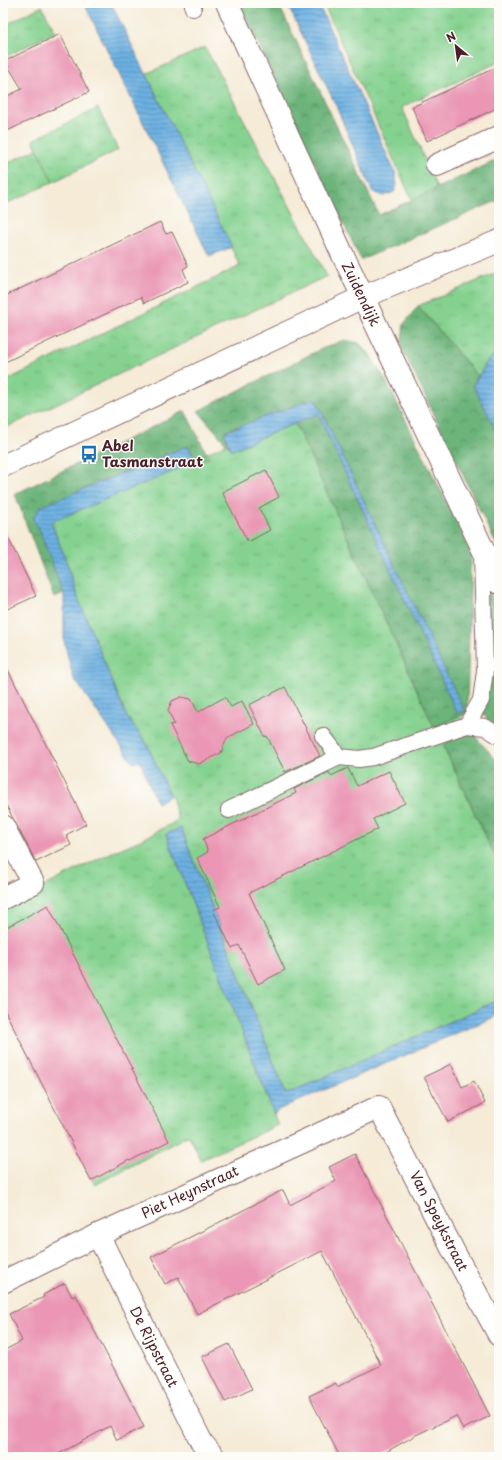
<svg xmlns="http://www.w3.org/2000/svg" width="502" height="1460" viewBox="0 0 502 1460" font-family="'Playpen Sans',sans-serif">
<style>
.grass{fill:url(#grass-tufts);stroke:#68785e}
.forest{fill:url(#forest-crowns);stroke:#5b6a52}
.park{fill:url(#park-crowns);stroke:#68785e}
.water{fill:url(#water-rules);stroke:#5b6886}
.building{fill:#ea96b4}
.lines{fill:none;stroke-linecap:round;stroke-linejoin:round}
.lane-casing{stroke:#866667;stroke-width:18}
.street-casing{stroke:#866667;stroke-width:24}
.secondary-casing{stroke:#866667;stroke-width:24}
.lane{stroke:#fff;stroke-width:16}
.street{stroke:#fff;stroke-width:22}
.secondary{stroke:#fff;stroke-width:22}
.labels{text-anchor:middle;stroke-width:3;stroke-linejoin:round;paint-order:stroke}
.street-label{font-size:14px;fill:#4a1f2b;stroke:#fdfcf7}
.poi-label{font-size:14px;font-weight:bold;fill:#4a1f2b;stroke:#fdfcf7;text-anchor:start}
</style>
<defs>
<pattern id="grass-tufts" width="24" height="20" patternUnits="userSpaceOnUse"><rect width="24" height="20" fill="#85d290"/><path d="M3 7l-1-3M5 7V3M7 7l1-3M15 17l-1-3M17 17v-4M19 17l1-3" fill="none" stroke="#74b47c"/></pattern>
<pattern id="forest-crowns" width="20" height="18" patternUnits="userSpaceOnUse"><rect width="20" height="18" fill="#6cb47a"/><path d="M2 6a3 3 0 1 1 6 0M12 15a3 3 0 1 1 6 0" fill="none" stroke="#5b9264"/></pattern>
<pattern id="park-crowns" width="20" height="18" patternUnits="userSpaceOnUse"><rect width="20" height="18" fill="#85d290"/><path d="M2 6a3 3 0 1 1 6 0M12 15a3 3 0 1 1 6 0" fill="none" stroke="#74b47c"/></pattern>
<pattern id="water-rules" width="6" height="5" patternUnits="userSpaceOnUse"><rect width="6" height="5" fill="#6cb1e2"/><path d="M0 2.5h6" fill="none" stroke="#5b8fb7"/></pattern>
</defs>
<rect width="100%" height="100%" fill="#fdfcf7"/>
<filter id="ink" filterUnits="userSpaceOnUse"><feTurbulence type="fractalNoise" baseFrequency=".025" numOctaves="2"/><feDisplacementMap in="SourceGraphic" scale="8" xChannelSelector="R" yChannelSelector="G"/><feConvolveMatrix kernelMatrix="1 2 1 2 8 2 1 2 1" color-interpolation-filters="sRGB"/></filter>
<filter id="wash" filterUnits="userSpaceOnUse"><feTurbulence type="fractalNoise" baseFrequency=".012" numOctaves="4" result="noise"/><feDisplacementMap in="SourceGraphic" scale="16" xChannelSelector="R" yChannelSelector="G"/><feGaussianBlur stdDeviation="0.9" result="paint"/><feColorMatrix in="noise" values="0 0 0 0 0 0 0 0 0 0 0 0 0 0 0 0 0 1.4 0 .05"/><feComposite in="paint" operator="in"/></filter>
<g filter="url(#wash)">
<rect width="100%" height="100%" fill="#f5ebd7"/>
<g class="grass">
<polygon points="323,3 499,3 499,62 402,107 437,188 412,200"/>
<polygon points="42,6 55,32 3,58 3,26"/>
<polygon points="205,47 327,276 3,429 3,382 240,266 146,74"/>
<polygon points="98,108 118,150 53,182 33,140"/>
<polygon points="499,272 499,351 489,359 478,376 418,306"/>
<polygon points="295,423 434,727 467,712 453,727 457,737 443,746 499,865 499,1000 286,1094 181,828 166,834 278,1125 201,1160 189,1135 95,1185 54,1107 6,1011 3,1012 3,907 110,853 145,838 178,820 172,796 167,789 147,744 127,717 74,588 68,566 51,522 167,474 195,461 194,459 228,443 232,450"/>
</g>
<g class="forest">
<polygon points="239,3 278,3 379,215 499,159 499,200 361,260"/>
<polygon points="418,306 478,376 473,385 499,436 499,550 401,346 404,324"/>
<polygon points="344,340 359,343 368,352 385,379 471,551 467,712 434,727 295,423 318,413 457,713 463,710 315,398 224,432 230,447 229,447 198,411 319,350"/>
<polygon points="185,411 209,458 195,461 189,447 33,519 39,529 64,594 54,598 15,494"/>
<polygon points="487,588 499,612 499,733 483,714"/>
<polygon points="472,733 499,763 499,865 443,745 457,737"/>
</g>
<polygon class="park" points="37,149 53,182 4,205 3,202 3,165"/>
<g class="water">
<polygon points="84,3 111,3 232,247 209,256"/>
<polygon points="287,3 318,3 395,172 397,185 394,192 383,196 372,191 336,106"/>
<polygon points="499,351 499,436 473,385 489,359"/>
<polygon points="315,398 464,710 457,713 318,414 231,450 224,432"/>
<polygon points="184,447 189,447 195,461 167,474 51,522 68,566 74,588 127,717 147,744 170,796 157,803 140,761 133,763 73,677 64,641 64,594 39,529 33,519 40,507"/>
<polygon points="181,828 286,1094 499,1000 499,1015 280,1109 274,1114 166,834"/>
</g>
<g id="blocks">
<g class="building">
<polygon points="60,34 89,92 3,133 3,98 22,89 5,61"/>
<polygon points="499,66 499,107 427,141 412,107"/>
<polygon points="160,222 166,234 172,232 188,266 183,269 188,282 144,303 141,297 3,363 3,297"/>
<polygon points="266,470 279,497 259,508 270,530 248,542 222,492"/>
<polygon points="3,527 36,596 3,611"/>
<polygon points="3,660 86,824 66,835 71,845 36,862 3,799"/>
<polygon points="285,687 320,756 285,772 267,736 265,737 249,705"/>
<polygon points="181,697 191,699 198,712 225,697 231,707 242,701 254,724 227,738 221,753 199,764 188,761 170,725 174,724 168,710 172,701"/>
<polygon points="348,768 357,786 389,771 405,803 373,819 378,829 249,893 285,970 258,984 239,945 232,949 213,910 220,907 197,858 208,852 203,839 296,793 294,789 329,772 331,776"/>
<polygon points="48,905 169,1141 130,1161 129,1160 91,1181 3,1007 3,929"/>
<polygon points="451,1064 462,1087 474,1081 485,1103 448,1122 424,1077"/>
<polygon points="355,1154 490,1416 463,1429 456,1416 416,1435 377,1457 340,1457 309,1396 336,1383 337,1387 381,1365 322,1251 197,1314 178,1277 165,1284 151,1257 283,1190 290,1205 336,1181 329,1167"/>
<polygon points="65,1283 72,1297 76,1295 144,1427 117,1440 110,1426 53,1457 3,1457 3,1351 22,1341 9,1314 44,1297 43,1295"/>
<polygon points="229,1344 252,1389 225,1402 202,1357"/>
</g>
</g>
</g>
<g filter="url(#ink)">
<use href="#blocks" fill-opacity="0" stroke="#866667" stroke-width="1"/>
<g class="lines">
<g class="lane-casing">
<g id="lane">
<polyline points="193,3 193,8"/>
<polyline points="467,725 481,700 485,671 482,553"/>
<polyline points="323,736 339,757 359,759 373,757 467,725 485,727 499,736"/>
<polyline points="229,810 339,757"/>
</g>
</g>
<g class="street-casing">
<g id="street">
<polyline points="227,3 341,251 499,583"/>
<polyline points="437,165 499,137"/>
<polyline points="3,826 33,883 3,898"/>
<polyline points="98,1235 202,1443 214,1457"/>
<polyline points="3,1282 98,1235 379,1107 455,1254 499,1335"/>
</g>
</g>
<g class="secondary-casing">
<polyline id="secondary" points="3,466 363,297 499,241"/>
</g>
<use href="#lane" class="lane"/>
<use href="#street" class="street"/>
<use href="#secondary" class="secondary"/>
</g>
</g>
<defs>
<g id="bus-bare" transform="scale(1.38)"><path d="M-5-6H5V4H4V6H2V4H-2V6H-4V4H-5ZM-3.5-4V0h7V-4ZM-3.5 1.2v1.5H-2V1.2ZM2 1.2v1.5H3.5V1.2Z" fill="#1f6fb2" stroke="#fdfcf7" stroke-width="2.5" paint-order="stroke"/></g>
</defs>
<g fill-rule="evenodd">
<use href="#bus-bare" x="89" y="454"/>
</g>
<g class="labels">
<g class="street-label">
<text transform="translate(361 294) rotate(64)" y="5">Zuidendijk</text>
<text transform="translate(190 1192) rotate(-25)" y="5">Piet Heynstraat</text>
<text transform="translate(439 1221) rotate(63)" y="5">Van Speykstraat</text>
<text transform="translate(154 1347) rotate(63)" y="5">De Rijpstraat</text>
</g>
<g class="poi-label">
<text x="102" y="451">Abel<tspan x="102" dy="16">Tasmanstraat</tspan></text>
</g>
</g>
<rect width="502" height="1460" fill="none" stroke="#fdfcf7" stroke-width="16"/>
<g transform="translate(456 46) rotate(331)" stroke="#fdfcf7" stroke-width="3" paint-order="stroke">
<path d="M0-3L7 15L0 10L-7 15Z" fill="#4a1f2b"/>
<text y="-6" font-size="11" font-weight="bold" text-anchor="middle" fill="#4a1f2b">N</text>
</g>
</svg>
